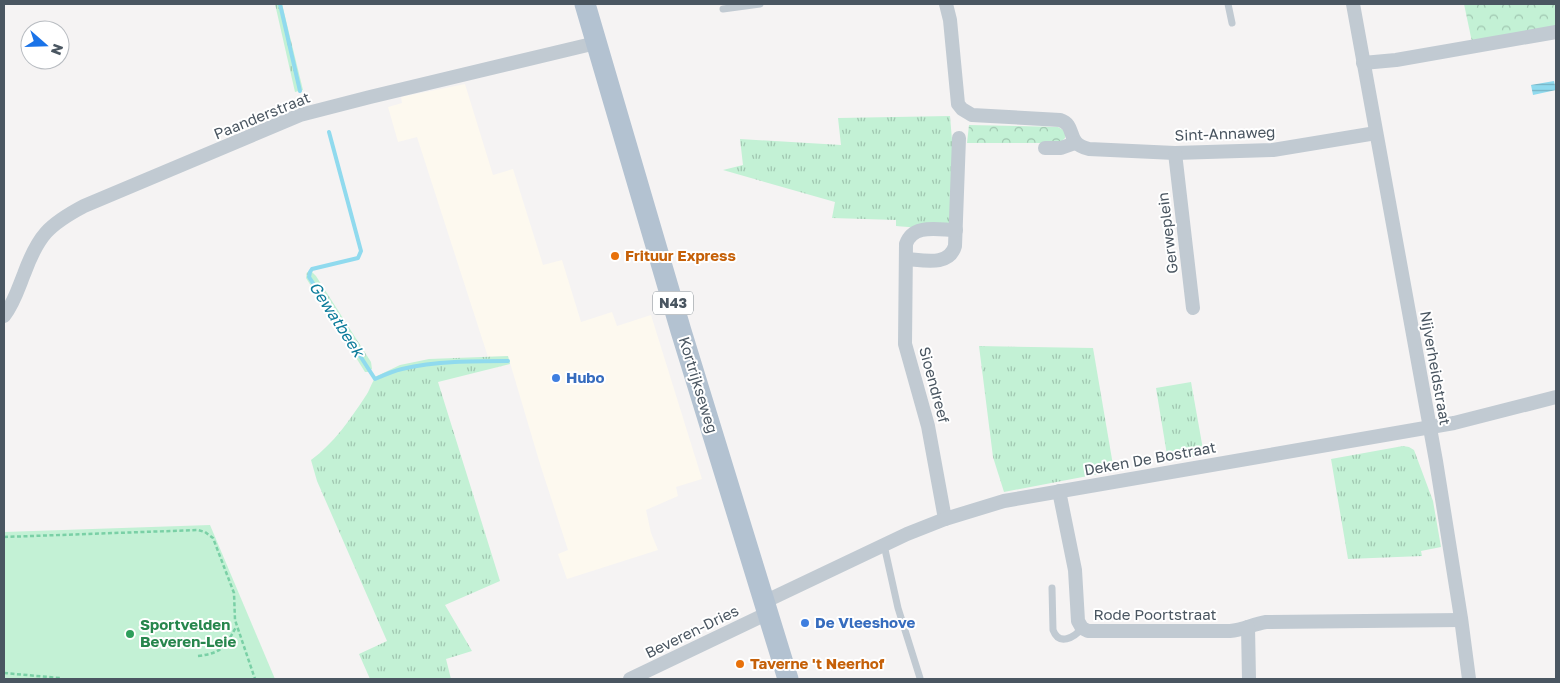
<svg xmlns="http://www.w3.org/2000/svg" width="1560" height="683" viewBox="0 0 1560 683" font-family="'Golos Text',sans-serif">
<style>
.commercial{fill:#fdf9ef}
.grass{fill:url(#grass-tufts)}
.forest{fill:url(#forest-crowns)}
.pitch{fill:#c3f1d5}
.water{fill:url(#water-rules)}
.lines{fill:none;stroke-linecap:round;stroke-linejoin:round}
.stream{stroke:#90daee;stroke-width:4}
.path{stroke:#7ad0a6;stroke-width:2.5;stroke-dasharray:4 2.5;stroke-linecap:butt}
.lane{stroke:#c1cad2;stroke-width:7}
.street{stroke:#c1cad2;stroke-width:14}
.primary{stroke:#b3c2d1;stroke-width:21}
.food-dot{fill:#e8710a;stroke:#fff;stroke-width:2}
.shop-dot{fill:#3f7fe0;stroke:#fff;stroke-width:2}
.leisure-dot{fill:#2e9e5b;stroke:#fff;stroke-width:2}
.labels{text-anchor:middle;stroke-width:4;stroke-linejoin:round;paint-order:stroke}
.shield{fill:#fff;stroke:#808990;stroke-width:1}
.shield-label{font-size:14px;font-weight:bold;fill:#4a5661}
.street-label{font-size:15px;fill:#4a5661;stroke:#fff}
.food-label{font-size:15px;font-weight:bold;fill:#c56008;stroke:#fff;text-anchor:start}
.shop-label{font-size:15px;font-weight:bold;fill:#366cbe;stroke:#fff;text-anchor:start}
.leisure-label{font-size:15px;font-weight:bold;fill:#27864d;stroke:#fff;text-anchor:start}
.water-label{font-size:16px;font-style:italic;fill:#0c7c9b;stroke:#fff}
</style>
<defs>
<pattern id="grass-tufts" width="24" height="20" patternUnits="userSpaceOnUse" patternTransform="scale(1.25)"><rect width="24" height="20" fill="#c3f1d5"/><path d="M3 7l-1-3M5 7V3M7 7l1-3M15 17l-1-3M17 17v-4M19 17l1-3" fill="none" stroke="#a0c6b0"/></pattern>
<pattern id="forest-crowns" width="20" height="18" patternUnits="userSpaceOnUse" patternTransform="scale(1.25)"><rect width="20" height="18" fill="#c3f1d5"/><path d="M2 6a3 3 0 1 1 6 0M12 15a3 3 0 1 1 6 0" fill="none" stroke="#a0c6b0"/></pattern>
<pattern id="water-rules" width="6" height="5" patternUnits="userSpaceOnUse" patternTransform="scale(1.25)"><rect width="6" height="5" fill="#90daee"/><path d="M0 2.5h6" fill="none" stroke="#78b4c4"/></pattern>
</defs>
<rect width="100%" height="100%" fill="#f5f3f3"/>
<polygon class="commercial" points="465,84 493,175 513,169 543,265 562,260 581,322 612,312 617,326 651,315 702,479 676,487 678,496 646,510 651,533 658,550 567,579 558,554 568,550 540,464 508,356 488,357 417,137 398,142 388,107 402,103 401,97"/>
<g class="grass">
<polygon points="275,4 282,4 303,90 295,92"/>
<path d="M 950,116 L 953,152 L 950,222 C 941,231 909,227 896,226 L 896,220 L 832,218 L 835,202 L 723,170 L 743,165 L 740,139 L 841,145 L 838,118 Z"/>
<polygon points="979,346 1093,348 1114,471 1004,492 993,457"/>
<path d="M 508,356 L 510,364 L 438,382 L 500,581 L 445,605 L 472,651 L 446,659 L 451,679 L 370,679 L 359,654 L 387,641 L 317,481 L 311,460 C 334,443 349,421 365,397 C 370,391 371,382 377,376 L 400,365 L 429,359 Z"/>
<polygon points="1191,382 1204,455 1168,461 1156,388"/>
<polygon points="1403,446 1409,447 1414,450 1433,501 1441,547 1421,551 1422,556 1348,559 1331,459"/>
</g>
<g class="forest">
<polygon points="1464,4 1556,4 1556,27 1472,42"/>
<path d="M 969,125 L 1058,127 C 1064,130 1066,132 1065,138 L 1060,143 L 967,143 Z"/>
<polygon points="307,272 312,272 316,276 371,362 372,369 368,372 365,372 306,278"/>
</g>
<polygon class="pitch" points="210,525 275,679 4,679 4,532"/>
<polygon class="water" points="1554,81 1556,90 1533,95 1531,85"/>
<g class="lines">
<g class="stream">
<polyline points="280,4 300,91"/>
<path d="M 329,132 L 361,251 L 358,258 L 312,269 L 310,272 L 309,277 L 375,379 C 384,375 393,371 402,369 C 436,361 473,361 508,361"/>
</g>
<g class="path">
<polyline points="4,537 198,530 205,532 213,538 234,593 235,620 255,679"/>
<path d="M 198,656 C 222,653 225,647 236,627"/>
<polyline points="4,673 60,678"/>
</g>
<g class="lane">
<polyline points="1228,4 1232,23"/>
<polyline points="723,9 760,4"/>
<polyline points="884,545 898,608 920,678"/>
<path d="M 1052,588 L 1053,630 C 1059,646 1074,638 1082,628"/>
</g>
<g class="street">
<path d="M 946,4 L 950,20 L 958,104 L 962,109 L 972,115 L 1060,120 C 1078,126 1064,143 1089,149 L 1175,153 L 1273,150 L 1376,133"/>
<polyline points="1353,4 1436,461 1461,618 1469,679"/>
<polyline points="1363,63 1396,60 1556,32"/>
<polyline points="1045,148 1061,148 1075,143"/>
<polyline points="1175,153 1193,308"/>
<path d="M 906,259 C 923,260 949,267 955,246 L 959,138"/>
<path d="M 4,316 C 14,303 18,289 24,274 C 38,236 48,225 84,206 L 300,115 L 370,97 L 596,43"/>
<path d="M 1059,491 L 1075,570 L 1078,621 L 1082,628 L 1088,631 L 1230,631 C 1243,630 1253,624 1266,622 L 1461,620"/>
<path d="M 945,519 L 928,426 L 905,344 L 906,244 C 913,223 939,230 956,230"/>
<polyline points="764,602 907,534 945,519 1004,501 1454,423 1556,397"/>
<polyline points="1248,627 1249,679"/>
<polyline points="630,679 768,613"/>
</g>
<polyline class="primary" points="585,4 681,331 788,679"/>
</g>
<g class="food-dot">
<circle cx="615" cy="256" r="5"/>
<circle cx="740" cy="664" r="5"/>
</g>
<g class="shop-dot">
<circle cx="556" cy="378" r="5"/>
<circle cx="805" cy="623" r="5"/>
</g>
<circle class="leisure-dot" cx="130" cy="634" r="5"/>
<g class="labels">
<rect class="shield" x="653" y="291.5" width="40" height="23" rx="4"/>
<g class="shield-label">
<text x="673" y="308">N43</text>
</g>
<g class="street-label">
<text transform="translate(262 116) rotate(-22)" y="5">Paanderstraat</text>
<text transform="translate(1225 134) rotate(-2)" y="5">Sint-Annaweg</text>
<text transform="translate(1168 233) rotate(-97)" y="5">Gerweplein</text>
<text transform="translate(1435 368) rotate(80)" y="5">Nijverheidstraat</text>
<text transform="translate(698 385) rotate(73)" y="5">Kortrijkseweg</text>
<text transform="translate(934 385) rotate(75)" y="5">Sioendreef</text>
<text transform="translate(1150 459) rotate(-10)" y="5">Deken De Bostraat</text>
<text x="1155" y="620">Rode Poortstraat</text>
<text transform="translate(692 632) rotate(-26)" y="5">Beveren-Dries</text>
</g>
<g class="food-label">
<text x="625" y="261">Frituur Express</text>
<text x="750" y="669">Taverne 't Neerhof</text>
</g>
<g class="shop-label">
<text x="566" y="383">Hubo</text>
<text x="815" y="628">De Vleeshove</text>
</g>
<g class="leisure-label">
<text x="140" y="630">Sportvelden<tspan x="140" dy="17">Beveren-Leie</tspan></text>
</g>
<g class="water-label">
<text transform="translate(337 319) rotate(57)" y="6">Gewatbeek</text>
</g>
</g>
<rect width="1560" height="683" fill="none" stroke="#4a5661" stroke-width="10"/>
<g transform="translate(45 45) rotate(110)"><circle r="24" fill="#ffffff" stroke="#b7bbc0"/>
<path d="M0-4L9 19L0 12L-9 19Z" fill="#1a73e8"/>
<text y="-8" font-size="14" font-weight="bold" text-anchor="middle" fill="#4a5661">N</text>
</g>
</svg>
